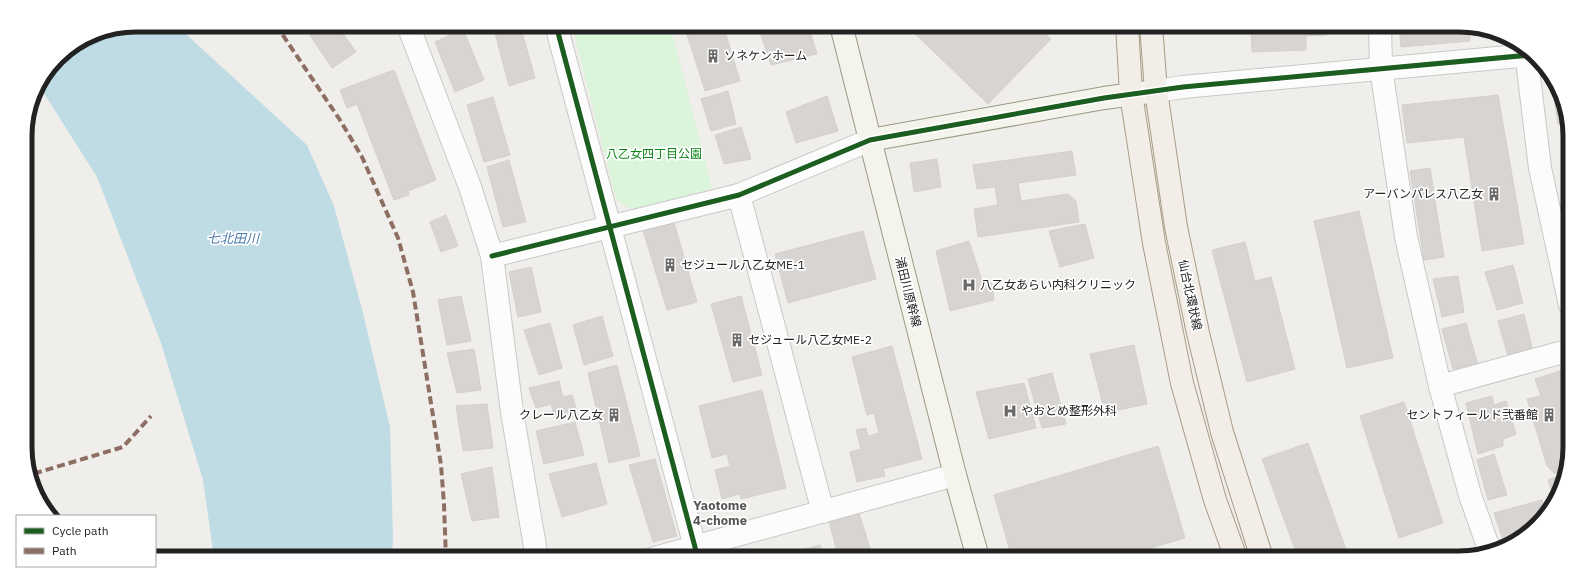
<svg xmlns="http://www.w3.org/2000/svg" width="1595" height="583" viewBox="0 0 1595 583" font-family="'IBM Plex Sans','Noto Sans JP',sans-serif">
<style>
.park{fill:#daf5da}
.water{fill:#bfdbe3}
.building{fill:#d7d4d2;stroke:#d3d0cc}
.lines{fill:none;stroke-linecap:round;stroke-linejoin:round}
.street-casing{stroke:#c9c8c7;stroke-width:24}
.secondary-casing{stroke:#999a82;stroke-width:24}
.primary-casing{stroke:#a79c86;stroke-width:24}
.street{stroke:#fdfcfc;stroke-width:22}
.secondary{stroke:#f4f4ed;stroke-width:22}
.primary{stroke:#f3ede7;stroke-width:22}
.quiet{stroke:#8d6e63;stroke-width:4;stroke-dasharray:8 4;stroke-linecap:butt}
.cycleway-casing{stroke:#fff;stroke-width:8}
.cycleway{stroke:#1b5e20;stroke-width:5}
.labels{text-anchor:middle;stroke-width:3.5;stroke-linejoin:round;paint-order:stroke}
.poi-label{font-size:12px;fill:#222;stroke:#fff;text-anchor:start}
.park-label{font-size:12px;fill:#0c8416;stroke:#fff}
.street-label{font-size:12px;fill:#222;stroke:#fff}
.water-label{font-size:13px;font-style:italic;fill:#4a7aab;stroke:#fff}
.neighbourhood-label{font-size:13px;font-weight:bold;fill:#555;stroke:#fff}
.rim{fill:none;stroke:#222;stroke-width:5}
</style>
<rect width="100%" height="100%" fill="#f0eeeb"/>
<polygon class="park" points="572,25 670,25 712,188 635,212 616,199"/>
<polygon class="water" points="136,25 176,25 307,145 334,206 363,313 390,427 393,538 392,558 214,558 203,480 161,343 97,177 38,84 63,53 94,33"/>
<g class="building">
<polygon points="303,25 337,25 356,52 332,68"/>
<polygon points="493,25 520,25 535,78 509,86"/>
<polygon points="684,25 735,25 736,28 725,31 740,81 705,91"/>
<polygon points="773,25 808,25 817,54 771,65 759,29"/>
<polygon points="906,25 1037,25 1051,39 988,104"/>
<polygon points="1251,25 1326,25 1327,35 1306,36 1306,50 1252,52"/>
<polygon points="1399,25 1459,25 1468,26 1470,41 1401,47"/>
<polygon points="463,29 484,80 455,92 435,42"/>
<polygon points="394,70 436,180 408,191 409,195 394,200 357,104 347,108 340,90"/>
<polygon points="1552,83 1569,121 1569,122 1558,124"/>
<polygon points="728,91 736,124 711,131 701,99"/>
<polygon points="1498,95 1524,244 1482,251 1464,137 1407,143 1402,105"/>
<polygon points="827,96 838,131 796,143 786,112"/>
<polygon points="493,97 510,155 484,162 467,105"/>
<polygon points="741,127 751,159 724,164 715,135"/>
<polygon points="1569,129 1569,162 1563,162 1561,131"/>
<polygon points="1072,151 1076,175 1018,183 1021,201 1068,194 1076,201 1079,222 978,237 974,209 998,205 995,187 977,189 973,165"/>
<polygon points="937,159 941,187 914,192 910,163"/>
<polygon points="509,160 526,222 503,227 487,167"/>
<polygon points="1430,168 1444,257 1424,260 1410,171"/>
<polygon points="1359,211 1393,358 1347,368 1314,221"/>
<polygon points="446,215 458,246 441,252 430,222"/>
<polygon points="673,219 697,302 667,310 642,227"/>
<polygon points="1085,224 1094,258 1060,267 1049,231"/>
<polygon points="863,231 876,279 788,303 775,254"/>
<polygon points="969,241 983,284 992,283 994,300 950,311 936,251"/>
<polygon points="1245,242 1255,281 1271,277 1295,369 1247,382 1212,250"/>
<polygon points="1513,265 1523,303 1497,310 1485,272"/>
<polygon points="531,267 541,312 518,317 509,272"/>
<polygon points="1458,276 1464,312 1442,317 1433,279"/>
<polygon points="461,296 471,341 447,345 438,300"/>
<polygon points="741,296 762,375 733,382 711,304"/>
<polygon points="1524,314 1533,351 1508,356 1498,321"/>
<polygon points="602,316 613,356 584,365 573,325"/>
<polygon points="550,323 562,368 539,375 524,330"/>
<polygon points="1466,323 1478,365 1453,369 1442,329"/>
<polygon points="1134,345 1147,404 1105,413 1090,354"/>
<polygon points="892,346 922,459 883,469 885,476 857,482 850,452 861,449 856,430 866,428 868,436 879,433 874,413 867,415 852,357"/>
<polygon points="474,349 481,390 457,393 447,353"/>
<polygon points="617,365 640,456 609,463 588,373"/>
<polygon points="1566,369 1570,384 1570,400 1564,404 1570,427 1570,447 1566,469 1555,474 1547,466 1527,399 1541,396 1535,379"/>
<polygon points="1052,373 1066,424 1042,428 1028,379"/>
<polygon points="559,381 563,397 572,395 578,415 556,421 551,404 536,408 529,388"/>
<polygon points="1024,383 1036,428 989,439 976,392"/>
<polygon points="762,390 786,488 741,499 740,494 722,499 715,470 730,466 727,454 712,458 699,406"/>
<polygon points="1492,396 1494,405 1506,401 1516,434 1503,439 1503,446 1478,454 1466,403"/>
<polygon points="1404,402 1443,523 1399,538 1360,416"/>
<polygon points="487,404 493,448 463,451 456,406"/>
<polygon points="575,422 584,455 544,464 536,431"/>
<polygon points="1308,443 1349,558 1298,558 1262,459"/>
<polygon points="1158,446 1185,538 1118,558 1012,558 994,495"/>
<polygon points="1494,454 1507,495 1488,500 1477,460"/>
<polygon points="655,459 677,536 653,542 629,465"/>
<polygon points="596,463 607,504 562,517 549,474"/>
<polygon points="492,467 499,517 472,521 461,474"/>
<polygon points="1566,473 1564,483 1554,497 1548,480"/>
<polygon points="1542,500 1545,509 1526,535 1504,543 1494,513"/>
<polygon points="859,513 873,558 839,558 829,522"/>
<polygon points="820,545 823,558 784,558 784,555"/>
</g>
<g class="lines">
<g class="street-casing">
<g id="street">
<polyline points="408,25 470,187 492,256 512,412 537,558"/>
<polyline points="556,25 695,547 697,558"/>
<polyline points="1380,25 1381,68 1406,237 1440,386 1470,495 1489,549"/>
<polyline points="1526,52 1540,168 1570,305"/>
<polyline points="1156,91 1183,87 1530,55"/>
<polyline points="739,195 823,512"/>
<polyline points="492,256 739,195 870,140"/>
<polyline points="1440,386 1570,350"/>
<polyline points="654,558 955,475"/>
</g>
</g>
<g class="secondary-casing">
<g id="secondary">
<polyline points="841,25 955,475 978,558"/>
<polyline points="870,140 1104,98 1156,91"/>
</g>
</g>
<g class="primary-casing">
<g id="primary">
<polyline points="1127,25 1131,94 1154,243 1182,383 1215,500 1236,558"/>
<polyline points="1151,25 1156,91 1176,227 1198,333 1222,432 1262,558"/>
</g>
</g>
<use href="#street" class="street"/>
<use href="#secondary" class="secondary"/>
<use href="#primary" class="primary"/>
<g class="quiet">
<polyline points="276,25 340,120 362,157 398,238 413,292 441,465 444,504 446,558"/>
<polyline points="36,487 36,473 123,447 151,416"/>
</g>
<g class="cycleway-casing">
<g id="cycleway">
<polyline points="556,25 695,547 697,558"/>
<polyline points="492,256 739,195 870,140 1104,98 1183,87 1530,55"/>
</g>
</g>
<use href="#cycleway" class="cycleway"/>
</g>
<defs>
<g id="building-bare" transform="scale(1.08)"><path d="M-4-6H4V6H1V3H-1V6H-4ZM-2.5-4.3h1.7v1.8h-1.7ZM.8-4.3h1.7v1.8H.8ZM-2.5-1h1.7V.8h-1.7ZM.8-1h1.7V.8H.8Z" fill="#6a6968" stroke="#fff" stroke-width="2.5" paint-order="stroke"/></g>
<g id="hospital-bare" transform="scale(1.08)"><path d="M-5-5h3v3.5h4V-5h3V5h-3V1.5h-4V5h-3Z" fill="#6a6968" stroke="#fff" stroke-width="2.5" paint-order="stroke"/></g>
</defs>
<g fill-rule="evenodd">
<use href="#building-bare" x="713" y="56"/>
<use href="#building-bare" x="1494" y="194"/>
<use href="#building-bare" x="670" y="265"/>
<use href="#hospital-bare" x="969" y="285"/>
<use href="#building-bare" x="737" y="340"/>
<use href="#hospital-bare" x="1010" y="411"/>
<use href="#building-bare" x="614" y="415"/>
<use href="#building-bare" x="1549" y="415"/>
</g>
<g class="labels">
<g class="poi-label">
<text x="724" y="60">ソネケンホーム</text>
<text x="1483" y="198" text-anchor="end">アーバンパレス八乙女</text>
<text x="681" y="269">セジュール八乙女ME-1</text>
<text x="980" y="289">八乙女あらい内科クリニック</text>
<text x="748" y="344">セジュール八乙女ME-2</text>
<text x="1021" y="415">やおとめ整形外科</text>
<text x="603" y="419" text-anchor="end">クレール八乙女</text>
<text x="1538" y="419" text-anchor="end">セントフィールド弐番館</text>
</g>
<g class="park-label">
<text x="654" y="158">八乙女四丁目公園</text>
</g>
<g class="street-label">
<text transform="translate(908 292) rotate(76)" y="4">浦田川原幹線</text>
<text transform="translate(1190 295) rotate(78)" y="4">仙台北環状線</text>
</g>
<g class="water-label">
<text x="233" y="243">七北田川</text>
</g>
<g class="neighbourhood-label">
<text x="720" y="510">Yaotome<tspan x="720" dy="15">4-chome</tspan></text>
</g>
</g>
<path d="M0 0H1595V583H0ZM136 32H1459A104 104 0 0 1 1563 136V447A104 104 0 0 1 1459 551H136A104 104 0 0 1 32 447V136A104 104 0 0 1 136 32Z" fill="#fff" fill-rule="evenodd"/>
<path class="rim" d="M136 32H1459A104 104 0 0 1 1563 136V447A104 104 0 0 1 1459 551H136A104 104 0 0 1 32 447V136A104 104 0 0 1 136 32Z"/>
<rect x="16" y="515" width="140" height="52" fill="#ffffff" stroke="#a7a7a7"/>
<rect x="24" y="528" width="20" height="6" fill="#1b5e20" stroke="#a7a7a7"/>
<text x="52" y="535" font-size="12" fill="#222222">Cycle path</text>
<rect x="24" y="548" width="20" height="6" fill="#8d6e63" stroke="#a7a7a7"/>
<text x="52" y="555" font-size="12" fill="#222222">Path</text>
</svg>
